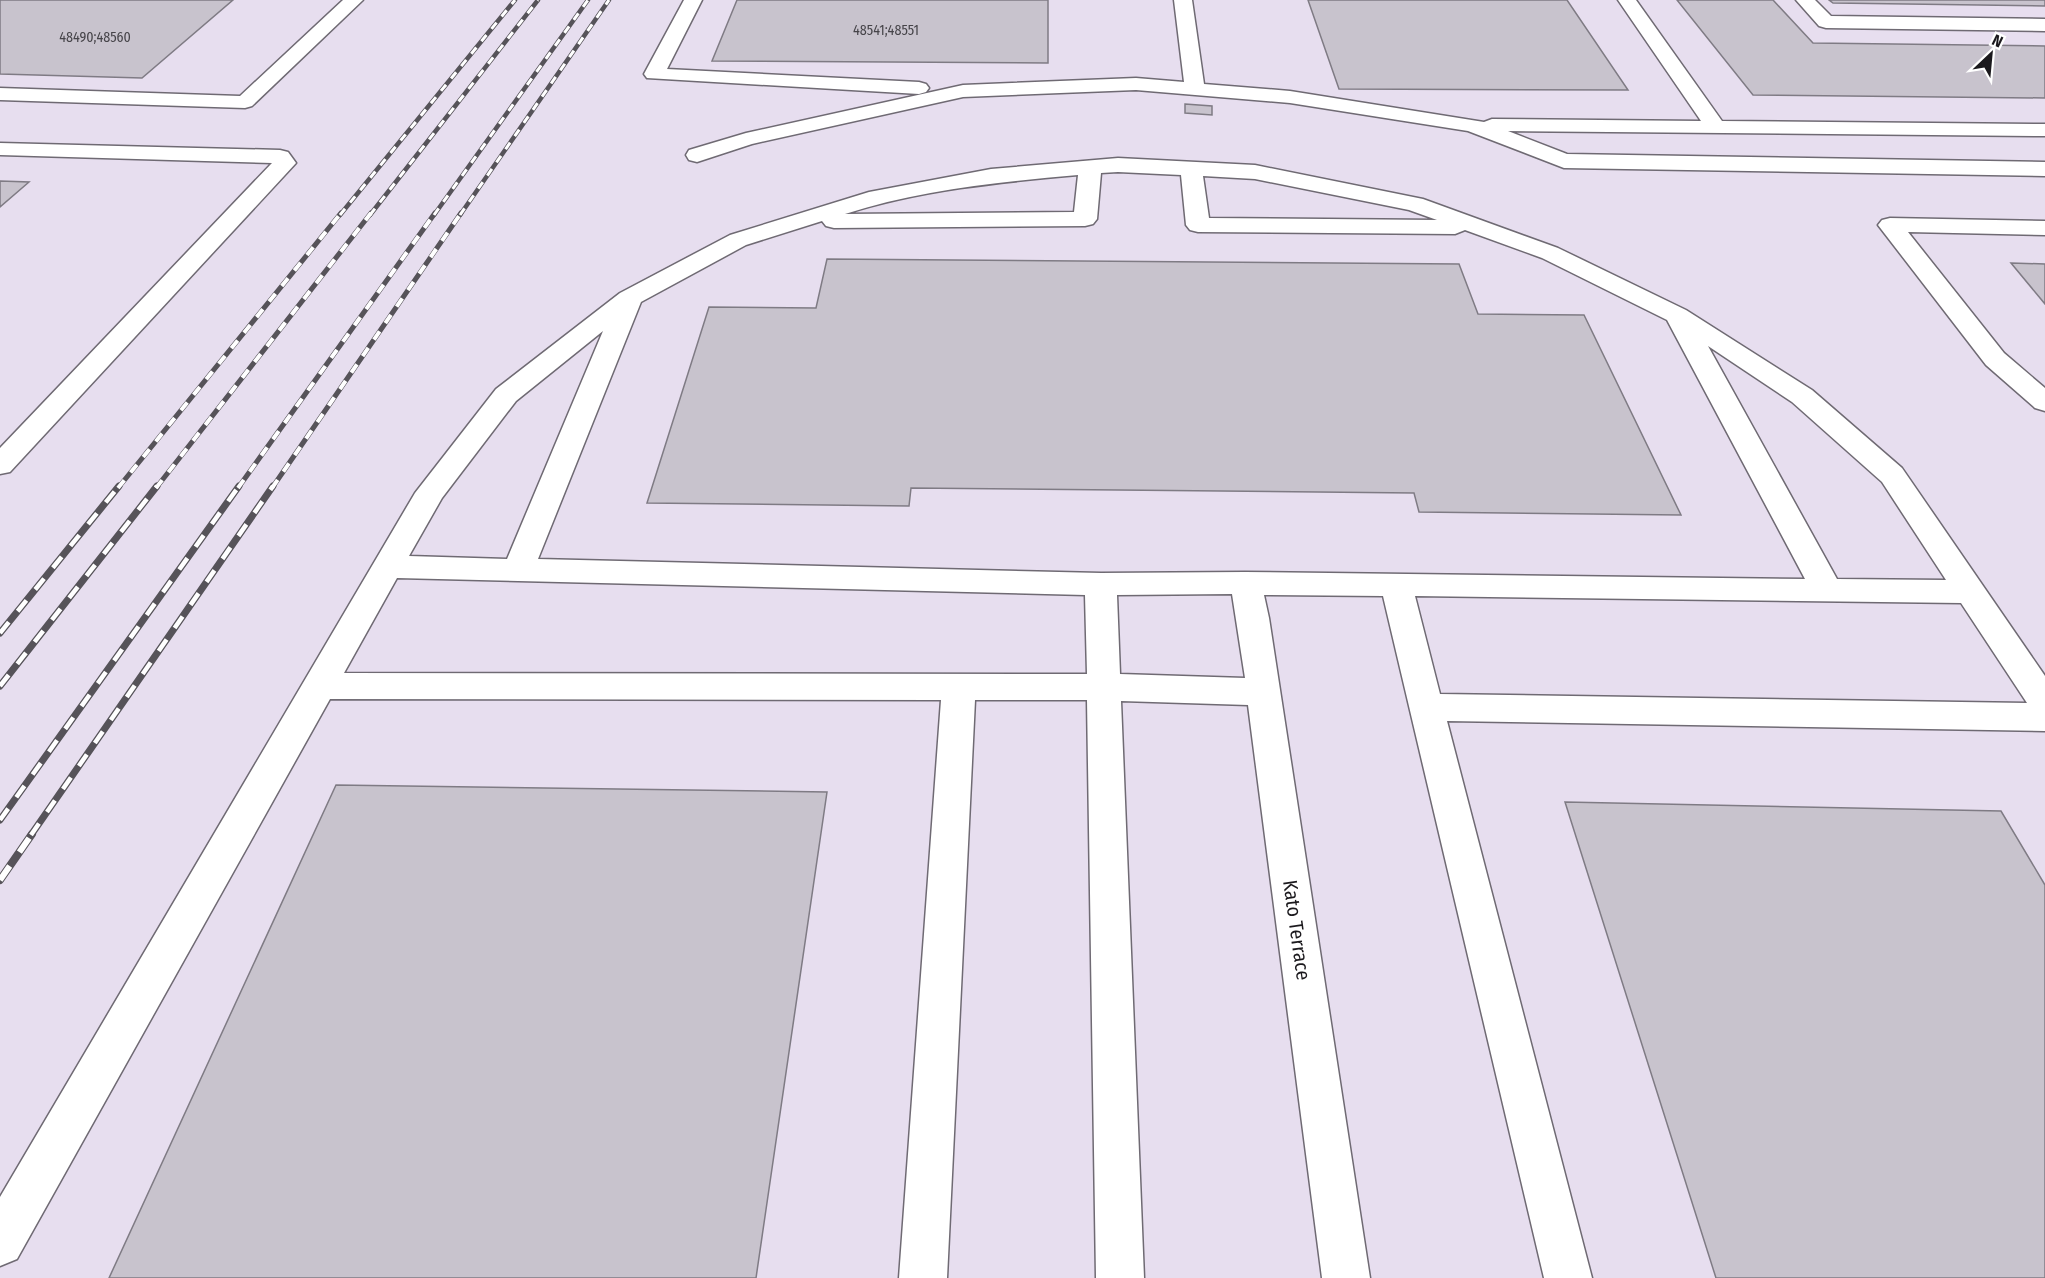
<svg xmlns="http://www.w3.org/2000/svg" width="2045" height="1278" viewBox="0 0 2045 1278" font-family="'Fira Sans Condensed',sans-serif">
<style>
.built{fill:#e7deef}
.building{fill:#c8c3cd;stroke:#7f7b84;stroke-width:1.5}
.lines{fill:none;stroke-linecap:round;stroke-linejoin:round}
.minor-casing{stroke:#6f6a73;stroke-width:3}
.minor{fill:#fff;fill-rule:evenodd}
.rail-far3-casing{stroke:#565359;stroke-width:4.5}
.rail-far2-casing{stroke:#565359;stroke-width:5}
.rail-far1-casing{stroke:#565359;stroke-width:7}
.rail-casing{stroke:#565359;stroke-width:8}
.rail-far3{stroke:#fff;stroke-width:3;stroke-dasharray:8;stroke-linecap:butt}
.rail-far2{stroke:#fff;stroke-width:4;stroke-dasharray:10;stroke-linecap:butt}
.rail-far1{stroke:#fff;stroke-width:4.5;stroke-dasharray:14;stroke-linecap:butt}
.rail{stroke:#fff;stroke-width:6;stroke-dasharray:17;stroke-linecap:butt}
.labels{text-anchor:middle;stroke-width:4.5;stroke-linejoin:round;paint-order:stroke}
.number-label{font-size:14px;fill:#464449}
.near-street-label{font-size:20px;fill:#1b191d;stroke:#fff}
</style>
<rect width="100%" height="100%" fill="#f0ebf5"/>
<rect class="built" x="0" y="0" width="2045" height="1278"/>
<g class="building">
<polygon points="0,0 233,0 142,78 0,74"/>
<polygon points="737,0 1048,0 1048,63 712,61"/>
<polygon points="1308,0 1567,0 1628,90 1339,89"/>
<polygon points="1677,0 1773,0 1813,43 2045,46 2045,98 1753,95"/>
<polygon points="1829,0 2045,0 2045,6 1833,3"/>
<polygon points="1185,104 1212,106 1212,115 1185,113"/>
<polygon points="0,181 29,182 0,207"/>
<polygon points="827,259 1459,264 1478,314 1584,315 1681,515 1419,512 1414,493 911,488 909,506 647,503 709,307 816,308"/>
<polygon points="2011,263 2045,264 2045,304"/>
<polygon points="336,785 827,792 756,1278 109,1278"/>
<polygon points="1565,802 2001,811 2045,885 2045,1278 1716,1278"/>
</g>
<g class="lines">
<g class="minor-casing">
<g id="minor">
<polygon points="343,0 363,0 252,106 245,108 0,100 0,88 240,96"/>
<polygon points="684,0 702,0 667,69 919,82 926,84 929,88 926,92 919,94 647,78 644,74"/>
<polygon points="1174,0 1192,0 1204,84 1290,91 1484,122 1492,119 1701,121 1618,0 1636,0 1722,121 2045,124 2045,136 1508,131 1567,154 2045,162 2045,176 1564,168 1468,131 1290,103 1136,90 963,97 752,144 697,162 689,160 686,155 689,150 746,133 963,85 1136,78 1184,82"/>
<polygon points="1796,0 1815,0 1831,16 2045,19 2045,31 1826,28 1819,26"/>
<polygon points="0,143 280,150 288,152 296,163 10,472 0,474 0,448 272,163 0,155"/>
<path d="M 1118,158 L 1255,165 L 1423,199 L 1558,248 L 1686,310 L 1812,390 L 1902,468 L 2045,676 L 2045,731 L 1447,721 L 1592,1278 L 1544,1278 L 1383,596 L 1264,595 L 1269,618 L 1370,1278 L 1322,1278 L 1248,705 L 1121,701 L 1144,1278 L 1096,1278 L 1087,700 L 975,700 L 947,1278 L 899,1278 L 941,700 L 330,699 L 17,1259 L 0,1266 L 0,1197 L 415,493 L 496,389 L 620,293 L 730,235 L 869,192 L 991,169 ZM 1118,172 L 1181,175 L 1186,225 L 1190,230 L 1198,232 L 1455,234 L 1465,230 L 1542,258 L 1667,320 L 1805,579 L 1245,572 L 1101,573 L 538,559 L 641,302 L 746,245 L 822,221 L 826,226 L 834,228 L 1085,226 L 1093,224 L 1097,219 L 1101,173 ZM 1078,175 L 1074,212 L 845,214 C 920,190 1000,182 1078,175 ZM 1203,176 L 1255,179 L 1409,210 L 1437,220 L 1209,218 ZM 603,331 L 507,559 L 409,556 L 442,498 L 516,401 ZM 1708,346 L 1792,402 L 1882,482 L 1946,580 L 1837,579 ZM 397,578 L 1085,595 L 1087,674 L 344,673 ZM 1232,594 L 1245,678 L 1120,674 L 1117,595 ZM 1415,596 L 1961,603 L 2027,703 L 1440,694 Z"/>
<polygon points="1890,218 2045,221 2045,235 1908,232 2004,353 2045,388 2045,411 2035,408 1986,365 1878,225 1882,220"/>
</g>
</g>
<use href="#minor" class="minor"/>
<g class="rail-far3-casing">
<g id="rail-far3">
<polyline points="340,215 515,0"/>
<polyline points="370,215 538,0"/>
<polyline points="434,215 588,0"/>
<polyline points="460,215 609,0"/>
</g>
</g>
<g class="rail-far2-casing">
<g id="rail-far2">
<polyline points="118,488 341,213"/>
<polyline points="156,488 371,213"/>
<polyline points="238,488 435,213"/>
<polyline points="272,488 461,213"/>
</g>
</g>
<g class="rail-far1-casing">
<g id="rail-far1">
<polyline points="0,633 119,486"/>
<polyline points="0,686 157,486"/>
<polyline points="0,820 239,486"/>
<polyline points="31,835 273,486"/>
</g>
</g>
<g class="rail-casing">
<polyline id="rail" points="0,880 32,834"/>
</g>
<use href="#rail-far3" class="rail-far3"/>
<use href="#rail-far2" class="rail-far2"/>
<use href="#rail-far1" class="rail-far1"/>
<use href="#rail" class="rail"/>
</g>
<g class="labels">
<g class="number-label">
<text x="886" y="35">48541;48551</text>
<text x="95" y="42">48490;48560</text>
</g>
<g class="near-street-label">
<text transform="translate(1297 930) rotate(82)" y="7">Kato Terrace</text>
</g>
</g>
<g transform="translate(1991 54) rotate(26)" stroke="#ffffff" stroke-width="4.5" paint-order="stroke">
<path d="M0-4.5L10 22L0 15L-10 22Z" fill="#1b191d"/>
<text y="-9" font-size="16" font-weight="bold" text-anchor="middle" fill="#1b191d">N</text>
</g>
</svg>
